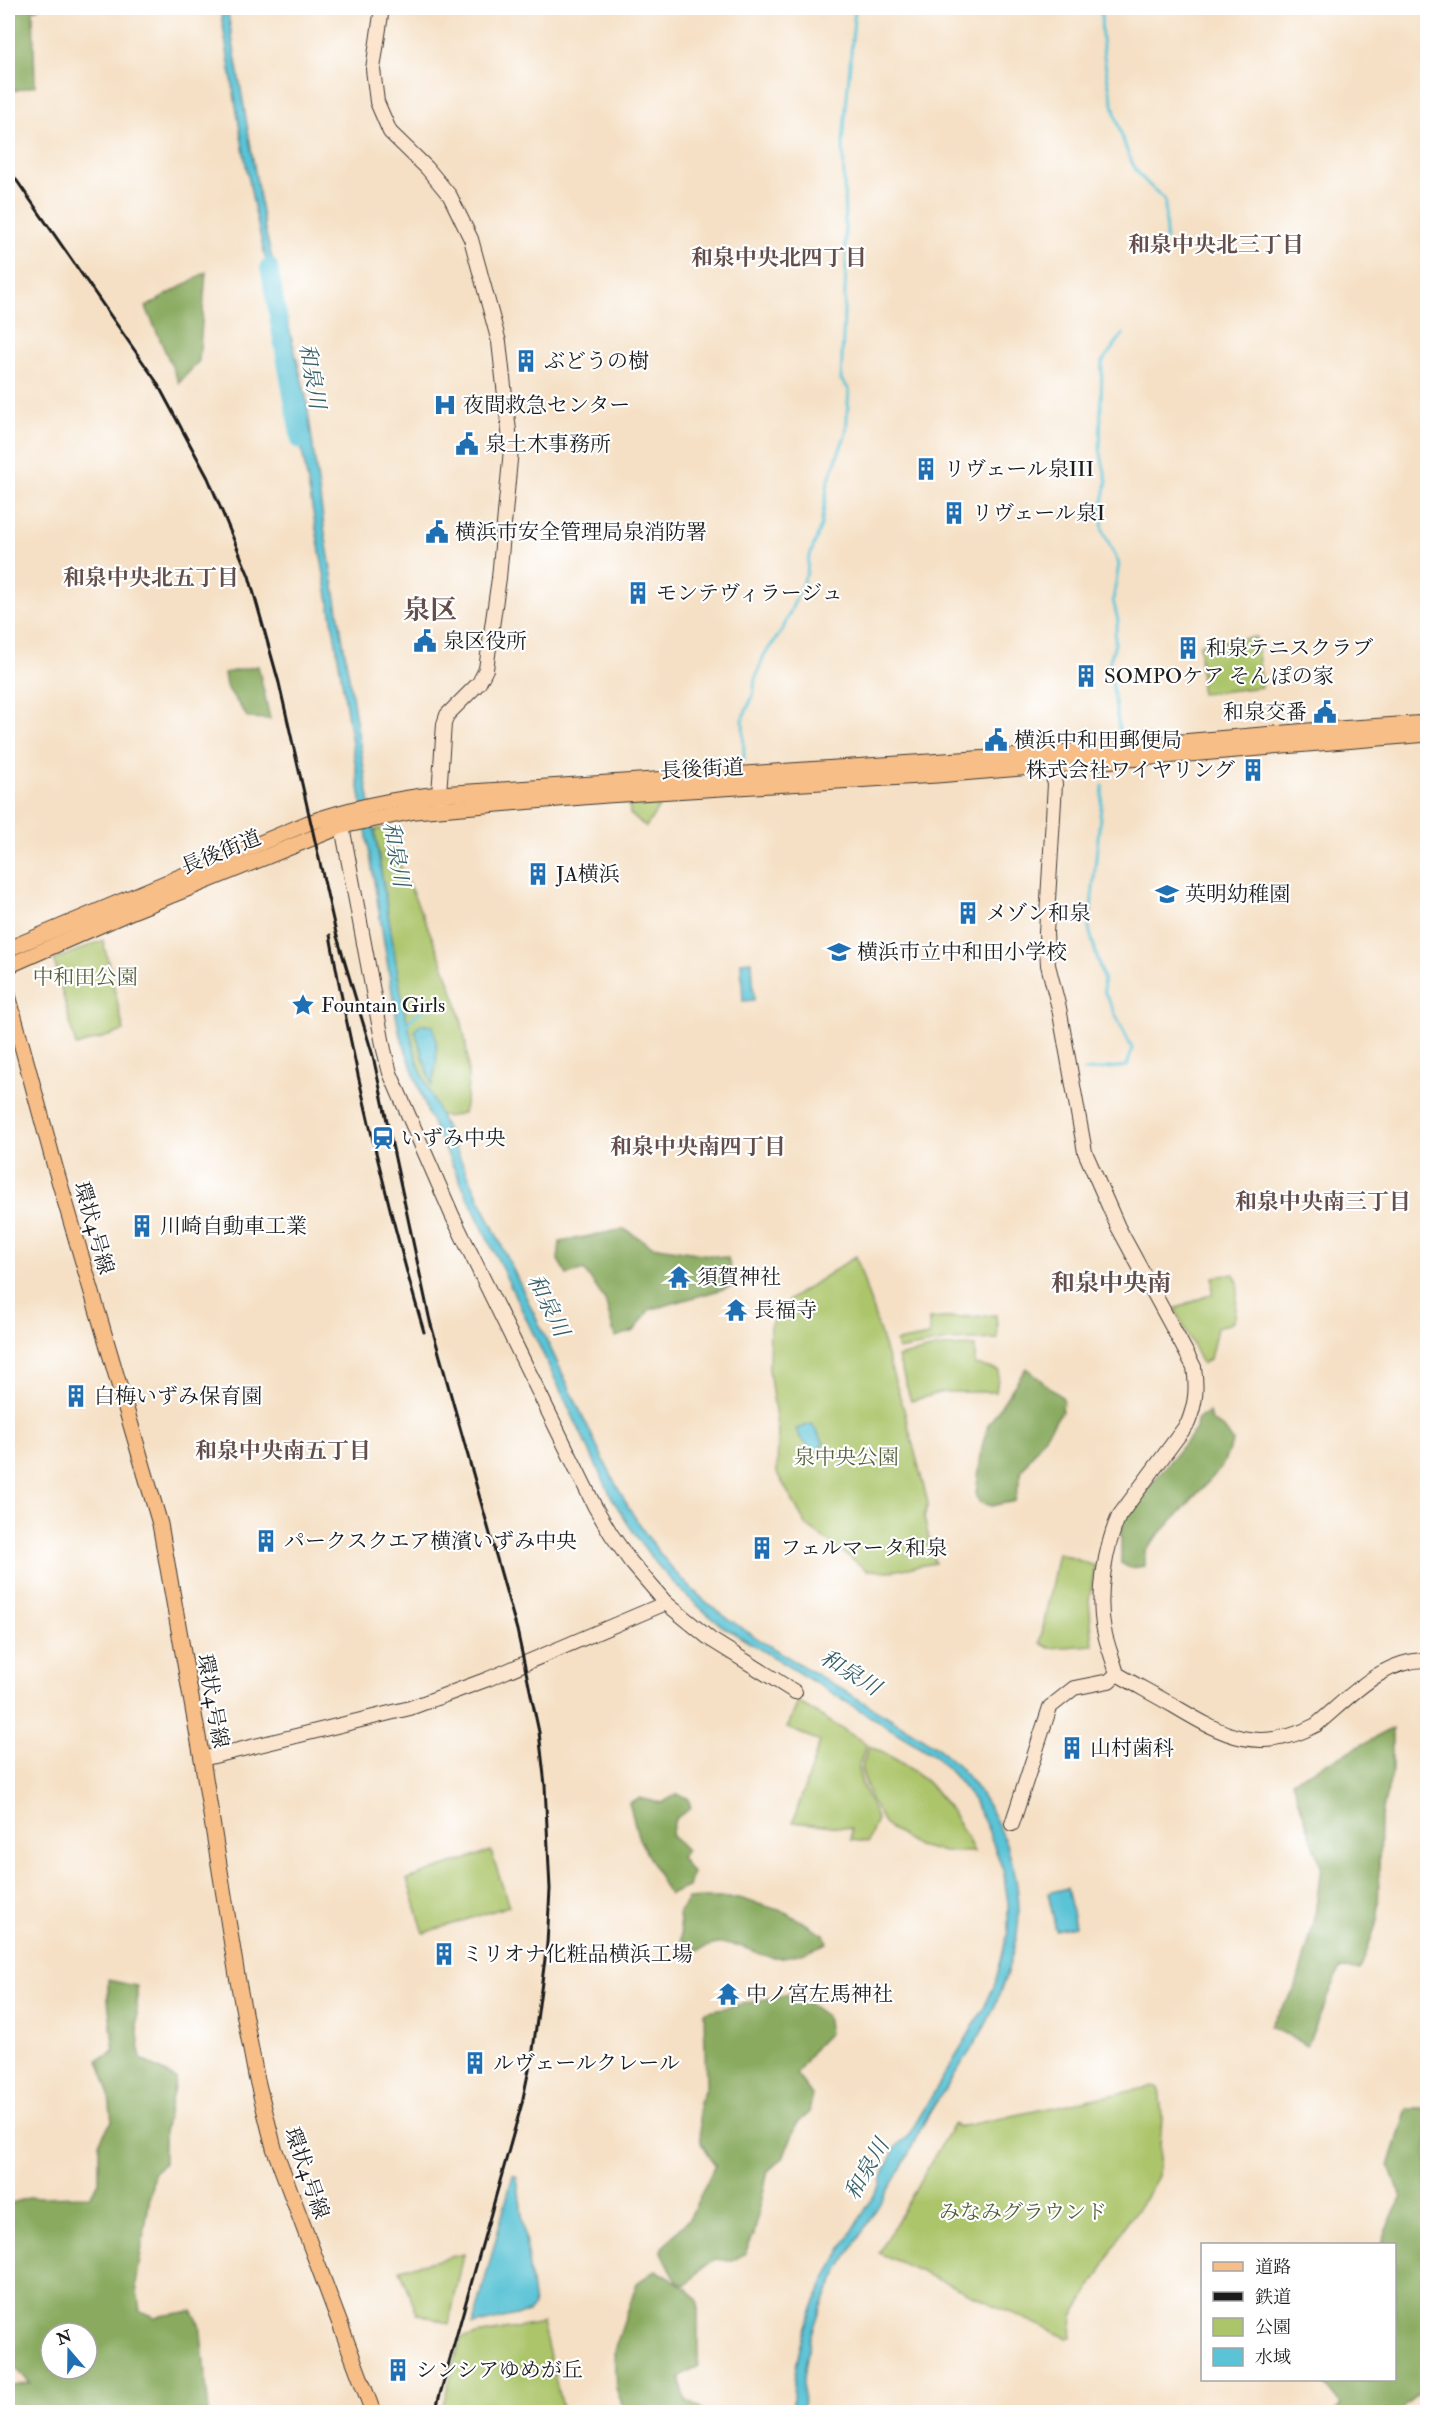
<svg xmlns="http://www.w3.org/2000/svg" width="1435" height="2420" viewBox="0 0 1435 2420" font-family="'IM FELL Double Pica','Noto Serif JP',serif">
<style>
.green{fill:#acc56b;stroke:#647044;stroke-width:1.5}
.forest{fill:#89aa5f;stroke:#52633e;stroke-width:1.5;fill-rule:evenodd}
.water{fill:#5ac3d5;stroke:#3b7078;stroke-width:1.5}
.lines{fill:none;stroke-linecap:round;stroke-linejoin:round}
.stream{stroke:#5ac3d5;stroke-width:3}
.river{stroke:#5ac3d5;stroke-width:18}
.secondary-casing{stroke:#3d3935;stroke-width:16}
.primary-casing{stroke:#3d3935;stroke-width:17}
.secondary{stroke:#fce5cf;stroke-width:14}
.primary{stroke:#f7be87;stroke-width:15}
.rail{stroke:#1c1c1c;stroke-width:3}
.labels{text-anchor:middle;stroke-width:4.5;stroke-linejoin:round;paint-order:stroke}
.poi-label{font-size:21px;fill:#1c1c1c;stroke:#fff;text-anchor:start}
.street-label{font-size:21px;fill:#1c1c1c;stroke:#fff}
.park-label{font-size:21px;fill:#56603c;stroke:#fff}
.neighbourhood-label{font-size:22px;font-weight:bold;fill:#644e4b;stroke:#fff}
.water-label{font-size:22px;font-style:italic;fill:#355f66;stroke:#fff}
.quarter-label{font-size:24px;font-weight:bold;fill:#644e4b;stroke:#fff}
.district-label{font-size:27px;font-weight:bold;fill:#644e4b;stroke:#fff}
</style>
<rect width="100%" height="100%" fill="#fff"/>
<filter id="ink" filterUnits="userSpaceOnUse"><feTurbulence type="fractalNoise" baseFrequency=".0167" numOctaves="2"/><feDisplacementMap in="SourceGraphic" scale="12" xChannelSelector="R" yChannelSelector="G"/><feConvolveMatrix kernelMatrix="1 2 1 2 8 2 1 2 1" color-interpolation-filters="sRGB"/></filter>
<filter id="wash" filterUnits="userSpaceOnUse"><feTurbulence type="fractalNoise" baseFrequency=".008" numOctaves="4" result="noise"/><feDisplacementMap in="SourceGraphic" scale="24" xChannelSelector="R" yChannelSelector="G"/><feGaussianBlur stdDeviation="1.35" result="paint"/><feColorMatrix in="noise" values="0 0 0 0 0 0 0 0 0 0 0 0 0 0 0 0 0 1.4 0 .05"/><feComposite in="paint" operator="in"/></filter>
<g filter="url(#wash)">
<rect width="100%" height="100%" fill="#f5e0c5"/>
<g class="green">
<polygon points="1256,637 1262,687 1201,694 1200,644"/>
<polygon points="664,799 646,827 630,814 629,801"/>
<path d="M 377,829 L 387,829 C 394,857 407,880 418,905 C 445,967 482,1046 463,1113 L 448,1117 L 438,1114 C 396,1026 392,927 375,832 Z"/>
<polygon points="103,940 124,1031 76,1046 54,960"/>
<polygon points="856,1256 904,1410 928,1503 924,1518 935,1563 892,1571 867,1570 807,1526 777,1473 778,1433 769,1370 770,1327 775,1318 789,1300"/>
<polygon points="1234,1274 1238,1283 1235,1318 1231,1323 1217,1328 1210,1359 1202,1364 1175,1309 1212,1294 1213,1277"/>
<polygon points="996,1315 998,1339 949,1341 898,1350 896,1342 929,1336 929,1319"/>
<polygon points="975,1346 975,1365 999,1370 996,1392 943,1392 911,1401 898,1357 939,1347"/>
<polygon points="1058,1553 1095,1566 1089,1601 1093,1645 1049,1648 1040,1643"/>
<polygon points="798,1702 867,1744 858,1768 862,1784 877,1819 868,1842 851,1840 851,1828 793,1822 820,1741 787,1728"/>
<path d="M 869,1746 C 882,1753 895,1758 906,1766 C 937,1785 959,1820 974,1852 L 944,1852 L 917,1846 L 886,1826 L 871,1800 L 861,1769 Z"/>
<polygon points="491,1851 509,1906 424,1933 407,1879"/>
<polygon points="1154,2086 1159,2088 1162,2116 1158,2176 1145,2199 1127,2223 1097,2278 1073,2316 1071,2337 1067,2338 879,2253 953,2124 959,2127"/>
<polygon points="464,2254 449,2324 417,2313 400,2269"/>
<polygon points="542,2323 563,2412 441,2412 461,2338"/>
</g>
<g class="forest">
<polygon points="8,8 39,8 33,10 35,86 8,92"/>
<polygon points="206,272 199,361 179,383 146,307"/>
<polygon points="258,666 270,719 248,718 226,686 224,673"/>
<polygon points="624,1229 652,1246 728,1258 734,1286 649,1310 634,1331 615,1337 605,1300 584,1270 567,1275 558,1260 560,1242"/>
<polygon points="1026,1368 1063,1398 1062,1411 1022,1470 1015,1501 991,1506 979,1502 976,1493 982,1447 988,1425"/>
<polygon points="1209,1412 1211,1421 1224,1428 1233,1441 1221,1468 1145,1550 1145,1566 1130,1568 1121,1563 1121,1532 1124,1518 1196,1429 1197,1420"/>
<polygon points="1392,1729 1392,1773 1380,1821 1378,1919 1360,1970 1340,1969 1307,2046 1270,2026 1296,1987 1314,1923 1321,1866 1292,1781"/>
<polygon points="677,1794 688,1798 691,1808 675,1819 671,1835 686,1850 681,1857 692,1873 688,1887 669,1895 639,1839 629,1803 639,1798 662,1803"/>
<path d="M 702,1898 L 739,1898 L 785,1912 L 824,1934 L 827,1943 C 810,1950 792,1959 773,1957 C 755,1955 738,1941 718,1944 C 700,1946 704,1954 682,1948 L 679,1912 L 688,1899 Z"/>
<path d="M 108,1980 L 137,1986 L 137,2024 L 141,2059 L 176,2079 L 164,2132 L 164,2164 L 154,2172 L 136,2284 L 140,2311 L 154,2317 L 192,2311 L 200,2324 L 209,2412 L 8,2412 L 8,2387 L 30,2383 L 8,2360 L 8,2204 L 32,2197 L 90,2196 L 99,2182 L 99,2142 L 112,2121 L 108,2089 L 98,2060 L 114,2052 L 108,1999 ZM 51,2333 L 87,2333 L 87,2369 L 51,2369 Z"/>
<polygon points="794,1993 826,2016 829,2033 816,2046 796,2074 812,2095 809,2113 797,2124 783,2158 768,2171 754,2234 745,2253 733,2261 715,2259 700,2270 687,2285 677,2282 661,2250 690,2217 715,2165 701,2143 699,2103 706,2086 704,2012"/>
<polygon points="1407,2109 1427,2109 1427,2394 1423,2392 1397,2412 1336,2412 1341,2405 1321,2380 1394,2380 1394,2244 1381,2244 1401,2198 1389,2166"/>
<polygon points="656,2270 688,2289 698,2301 698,2366 680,2378 685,2399 704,2412 625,2412 616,2388 614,2351 637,2283"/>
</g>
<g class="water">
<path d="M 220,8 L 227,8 L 265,230 L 306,397 L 325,533 L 403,1004 L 418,1064 L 441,1118 L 605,1463 C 635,1525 673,1581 730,1620 C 777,1653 829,1681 878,1711 C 898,1723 920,1735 939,1749 C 990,1787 1028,1870 1017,1934 C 1012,1959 1004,1984 994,2008 C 977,2046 950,2079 929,2114 C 918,2132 911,2150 901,2168 C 855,2250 797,2311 804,2412 L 793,2412 C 790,2327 837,2256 880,2186 C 883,2172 894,2143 907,2138 L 983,2010 L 995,1984 L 1008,1931 L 1008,1903 L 1003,1870 L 987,1827 L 973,1800 L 954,1776 L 935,1756 L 722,1626 C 670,1585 644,1553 611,1496 L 428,1114 L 399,1031 L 393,998 L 331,613 L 273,287 C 248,196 236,101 220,8 Z"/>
<polygon points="752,961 754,1000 743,1001 741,962"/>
<path d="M 421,1024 L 433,1026 C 439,1048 437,1064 432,1086 L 415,1030 Z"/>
<polygon points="812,1424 824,1443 815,1452 801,1439 796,1429"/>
<polygon points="1067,1888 1075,1926 1056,1930 1048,1893"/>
<polygon points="513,2175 517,2177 534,2306 529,2312 473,2325"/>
</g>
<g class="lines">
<g class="stream">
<path d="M 1102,8 C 1098,47 1116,135 1136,170 C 1143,181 1156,191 1165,200 L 1166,240"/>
<polyline points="1119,729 1109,663 1115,644 1115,634 1118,621 1113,600 1119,564 1103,531 1101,510 1107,482 1100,449 1102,362 1123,334"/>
<polyline points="744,759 743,717 753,696 755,680 764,655 782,631 807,573 808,561 821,526 828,482 846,433 849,389 841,380 846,269 843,141 855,8"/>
<path d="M 406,1027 C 411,1016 422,1010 432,1006"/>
<polyline points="1084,1071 1127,1066 1132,1048 1104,991 1103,978 1089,929 1103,786"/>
<polyline points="911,2412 912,2409"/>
</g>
<polyline class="river" points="269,267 300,440"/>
</g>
</g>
<g filter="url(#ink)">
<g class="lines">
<g class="secondary-casing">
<g id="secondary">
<polyline points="382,8 373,69 377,102 390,132 427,168 450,196 471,239 499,342 511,449 499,578 486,669 479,683 447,715 444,724 439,794 440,805"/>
<path d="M 1049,764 L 1055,784 L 1046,933 L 1048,965 L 1059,1008 L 1085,1152 L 1118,1227 L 1194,1367 C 1197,1388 1196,1403 1188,1423 L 1119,1516 C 1105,1547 1097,1596 1104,1630 C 1107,1645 1113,1659 1117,1674 C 1136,1685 1155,1695 1174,1706 C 1224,1736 1259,1755 1316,1725 C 1349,1698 1382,1659 1428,1660"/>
<polyline points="342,826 384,1050 390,1073 452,1215 595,1507 611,1534 630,1561 666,1603 710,1639 795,1692"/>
<polyline points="202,1759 410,1708 488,1679 666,1603"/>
<polyline points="1012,1824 1050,1707 1074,1688 1109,1681 1117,1674"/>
</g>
</g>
<g class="primary-casing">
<g id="primary">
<path d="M 8,949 L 308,823 C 351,808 393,799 439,794 L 1021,756 L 1308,731 L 1428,723"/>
<polyline points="8,966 135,910 342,826 415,811 607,795 937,775 1428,734"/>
<polyline points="8,995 55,1167 160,1524 202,1759 237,1976 256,2076 274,2148 373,2412"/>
</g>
</g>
<use href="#secondary" class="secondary"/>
<use href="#primary" class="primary"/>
<g class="rail">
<polyline points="8,168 156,381 208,478 249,576 279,683 336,933 373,1056 430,1321 517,1630 539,1732 545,1785 550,1889 547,1944 533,2050 522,2103 435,2412"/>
<path d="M 330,935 C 354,1069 386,1202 424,1332"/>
</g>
</g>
</g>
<defs>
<g id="building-bare" transform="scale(1.8)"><path d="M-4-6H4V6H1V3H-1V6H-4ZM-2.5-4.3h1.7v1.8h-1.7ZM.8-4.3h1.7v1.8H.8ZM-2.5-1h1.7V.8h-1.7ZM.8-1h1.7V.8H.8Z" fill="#1f6fb2" stroke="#fff" stroke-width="2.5" paint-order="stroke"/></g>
<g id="hospital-bare" transform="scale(1.8)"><path d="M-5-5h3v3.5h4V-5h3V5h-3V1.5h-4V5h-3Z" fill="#1f6fb2" stroke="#fff" stroke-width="2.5" paint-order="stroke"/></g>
<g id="civic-bare" transform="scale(1.8)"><path d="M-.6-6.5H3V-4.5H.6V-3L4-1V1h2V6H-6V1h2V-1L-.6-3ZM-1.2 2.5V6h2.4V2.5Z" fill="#1f6fb2" stroke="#fff" stroke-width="2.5" paint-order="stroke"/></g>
<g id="school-bare" transform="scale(1.8)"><path d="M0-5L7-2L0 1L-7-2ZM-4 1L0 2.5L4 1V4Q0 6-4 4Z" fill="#1f6fb2" stroke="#fff" stroke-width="2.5" paint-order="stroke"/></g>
<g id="sight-bare" transform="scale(1.8)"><path d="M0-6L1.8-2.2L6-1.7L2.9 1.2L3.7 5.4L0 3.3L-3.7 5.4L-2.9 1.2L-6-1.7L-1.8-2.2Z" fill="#1f6fb2" stroke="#fff" stroke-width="2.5" paint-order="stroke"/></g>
<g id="station-bare" transform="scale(1.8)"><path d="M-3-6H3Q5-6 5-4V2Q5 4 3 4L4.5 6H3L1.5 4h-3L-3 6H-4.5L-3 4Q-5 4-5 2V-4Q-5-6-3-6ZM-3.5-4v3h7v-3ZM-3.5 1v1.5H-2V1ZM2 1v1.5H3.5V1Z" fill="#1f6fb2" stroke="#fff" stroke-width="2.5" paint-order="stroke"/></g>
<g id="temple-bare" transform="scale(1.8)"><path d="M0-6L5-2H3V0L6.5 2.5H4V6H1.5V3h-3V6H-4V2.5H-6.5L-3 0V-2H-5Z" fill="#1f6fb2" stroke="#fff" stroke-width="2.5" paint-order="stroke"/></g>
</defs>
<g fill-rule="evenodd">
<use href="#building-bare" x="526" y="361"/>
<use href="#hospital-bare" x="445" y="405"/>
<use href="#civic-bare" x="467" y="444"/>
<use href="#building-bare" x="926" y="469"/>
<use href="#building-bare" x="954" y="513"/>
<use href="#civic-bare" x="437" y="532"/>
<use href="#building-bare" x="638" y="593"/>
<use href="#civic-bare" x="425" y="641"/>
<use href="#building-bare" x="1188" y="648"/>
<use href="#building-bare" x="1086" y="676"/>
<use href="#civic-bare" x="1325" y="712"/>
<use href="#civic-bare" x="996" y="740"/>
<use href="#building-bare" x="1253" y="770"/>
<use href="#building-bare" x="538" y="874"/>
<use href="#school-bare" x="1167" y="894"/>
<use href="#building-bare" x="968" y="913"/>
<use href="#school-bare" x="839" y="952"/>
<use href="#sight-bare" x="303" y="1005"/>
<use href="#station-bare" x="383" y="1138"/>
<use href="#building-bare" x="142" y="1226"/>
<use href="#temple-bare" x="679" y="1277"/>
<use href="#temple-bare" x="736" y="1310"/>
<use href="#building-bare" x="76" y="1396"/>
<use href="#building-bare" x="266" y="1541"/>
<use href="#building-bare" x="762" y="1548"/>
<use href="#building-bare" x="1072" y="1748"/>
<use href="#building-bare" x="444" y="1954"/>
<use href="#temple-bare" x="728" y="1994"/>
<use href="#building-bare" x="475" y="2063"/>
<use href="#building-bare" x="398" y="2370"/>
</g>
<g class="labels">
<g class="poi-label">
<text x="544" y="368">ぶどうの樹</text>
<text x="463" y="412">夜間救急センター</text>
<text x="485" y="451">泉土木事務所</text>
<text x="944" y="476">リヴェール泉III</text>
<text x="972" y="520">リヴェール泉I</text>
<text x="455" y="539">横浜市安全管理局泉消防署</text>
<text x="656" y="600">モンテヴィラージュ</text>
<text x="443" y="648">泉区役所</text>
<text x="1206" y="655">和泉テニスクラブ</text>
<text x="1104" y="683">SOMPOケア そんぽの家</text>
<text x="1307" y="719" text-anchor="end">和泉交番</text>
<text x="1014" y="747">横浜中和田郵便局</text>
<text x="1235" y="777" text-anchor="end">株式会社ワイヤリング</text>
<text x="556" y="881">JA横浜</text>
<text x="1185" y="901">英明幼稚園</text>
<text x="986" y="920">メゾン和泉</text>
<text x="857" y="959">横浜市立中和田小学校</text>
<text x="321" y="1012">Fountain Girls</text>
<text x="401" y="1145">いずみ中央</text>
<text x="160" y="1233">川崎自動車工業</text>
<text x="697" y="1284">須賀神社</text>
<text x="754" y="1317">長福寺</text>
<text x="94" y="1403">白梅いずみ保育園</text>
<text x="284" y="1548">パークスクエア横濱いずみ中央</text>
<text x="780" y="1555">フェルマータ和泉</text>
<text x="1090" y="1755">山村歯科</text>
<text x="462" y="1961">ミリオナ化粧品横浜工場</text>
<text x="746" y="2001">中ノ宮左馬神社</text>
<text x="493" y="2070">ルヴェールクレール</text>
<text x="416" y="2377">シンシアゆめが丘</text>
</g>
<g class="street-label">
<text transform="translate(702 769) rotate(-3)" y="7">長後街道</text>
<text transform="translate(221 852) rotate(-22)" y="7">長後街道</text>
<text transform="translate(94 1228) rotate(74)" y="7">環状4号線</text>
<text transform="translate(213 1701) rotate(80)" y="7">環状4号線</text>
<text transform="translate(307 2173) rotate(71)" y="7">環状4号線</text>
</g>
<g class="park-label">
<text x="85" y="984">中和田公園</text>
<text x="846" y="1464">泉中央公園</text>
<text x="1023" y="2219">みなみグラウンド</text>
</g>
<g class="neighbourhood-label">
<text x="1216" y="252">和泉中央北三丁目</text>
<text x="779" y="265">和泉中央北四丁目</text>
<text x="151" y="585">和泉中央北五丁目</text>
<text x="698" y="1154">和泉中央南四丁目</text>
<text x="1323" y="1209">和泉中央南三丁目</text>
<text x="283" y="1458">和泉中央南五丁目</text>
</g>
<g class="water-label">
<text transform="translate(313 376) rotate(80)" y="8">和泉川</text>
<text transform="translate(397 854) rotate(80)" y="8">和泉川</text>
<text transform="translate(549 1305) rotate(64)" y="8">和泉川</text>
<text transform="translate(851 1672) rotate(32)" y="8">和泉川</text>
<text transform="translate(866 2169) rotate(-60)" y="8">和泉川</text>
</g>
<g class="quarter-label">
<text x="1111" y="1291">和泉中央南</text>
</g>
<g class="district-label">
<text x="430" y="619">泉区</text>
</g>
</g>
<rect width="1435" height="2420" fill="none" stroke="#fff" stroke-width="30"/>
<rect x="1201" y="2243" width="195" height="138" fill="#ffffff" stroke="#a4a4a4" stroke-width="1.5"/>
<rect x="1213" y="2262" width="30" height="9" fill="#f7be87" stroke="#a4a4a4" stroke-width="1.5"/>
<text x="1255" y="2273" font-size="18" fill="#1c1c1c">道路</text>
<rect x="1213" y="2292" width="30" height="9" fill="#1c1c1c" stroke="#a4a4a4" stroke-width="1.5"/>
<text x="1255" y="2303" font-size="18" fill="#1c1c1c">鉄道</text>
<rect x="1213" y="2318" width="30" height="18" fill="#acc56b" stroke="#a4a4a4" stroke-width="1.5"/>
<text x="1255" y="2333" font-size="18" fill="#1c1c1c">公園</text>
<rect x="1213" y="2348" width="30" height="18" fill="#5ac3d5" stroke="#a4a4a4" stroke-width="1.5"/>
<text x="1255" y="2363" font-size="18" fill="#1c1c1c">水域</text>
<g transform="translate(69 2351) rotate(340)"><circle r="28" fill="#ffffff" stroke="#a4a4a4" stroke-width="1.5"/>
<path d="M0-4.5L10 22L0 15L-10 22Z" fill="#1f6fb2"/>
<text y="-9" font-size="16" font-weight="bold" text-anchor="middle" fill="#1c1c1c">N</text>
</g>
</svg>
